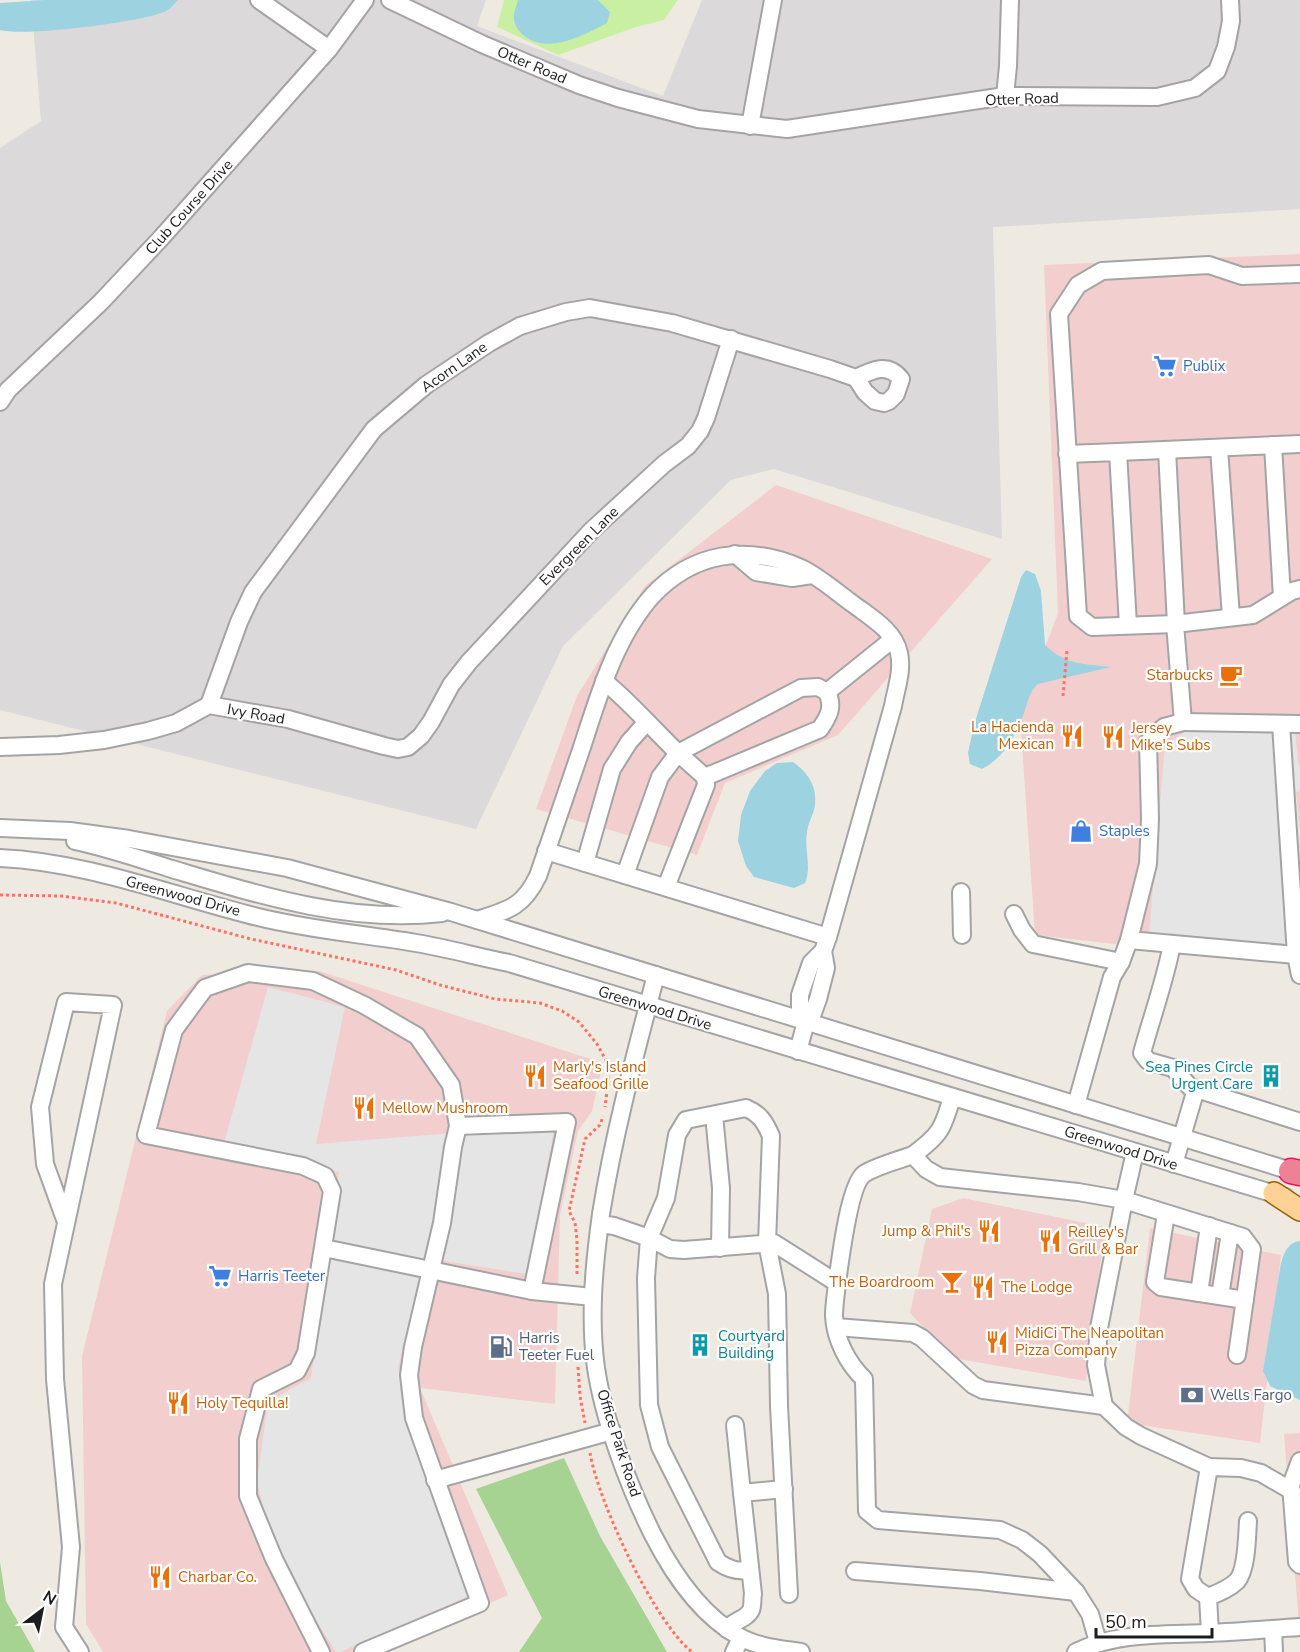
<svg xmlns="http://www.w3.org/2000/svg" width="1300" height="1652" viewBox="0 0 1300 1652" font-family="'Nunito Sans',sans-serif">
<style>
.residential{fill:#dbd9d9}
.commercial{fill:#f2cfce}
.grass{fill:#c8efa2}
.forest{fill:#a6d292}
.parking{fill:#e5e5e5}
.water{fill:#9dd2e1}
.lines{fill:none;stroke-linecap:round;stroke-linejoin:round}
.minor-casing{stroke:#a4a4a4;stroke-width:20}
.major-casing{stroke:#956200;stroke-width:24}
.highway-casing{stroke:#e8135e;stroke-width:27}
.path{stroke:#ff7162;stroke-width:3;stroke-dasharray:3 3;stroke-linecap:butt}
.minor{stroke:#fff;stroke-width:16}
.major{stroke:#ffd196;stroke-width:21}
.highway{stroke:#ee8196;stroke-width:24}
.labels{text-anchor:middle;stroke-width:4.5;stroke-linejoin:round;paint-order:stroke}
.street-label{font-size:15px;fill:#1d1d1d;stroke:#fff}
.shop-label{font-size:15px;fill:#366cbe;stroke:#fff;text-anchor:start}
.food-label{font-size:15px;fill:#c56008;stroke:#fff;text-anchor:start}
.culture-label{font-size:15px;fill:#0d838f;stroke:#fff;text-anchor:end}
.service-label{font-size:15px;fill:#4e5e75;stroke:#fff;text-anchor:start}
</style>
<rect width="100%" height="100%" fill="#efeae1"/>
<polygon class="residential" points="31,0 486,0 477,26 663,96 702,0 1300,0 1300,209 993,227 1002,539 774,469 731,480 563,646 476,829 0,710 0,148 41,121"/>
<g class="commercial">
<polygon points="1300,254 1300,965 1035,935 1020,715 1058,613 1044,265"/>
<polygon points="776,485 992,559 838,735 725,783 697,855 536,809 577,696 645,586"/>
<polygon points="319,971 603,1063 592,1111 578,1131 560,1215 555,1404 420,1388 508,1595 381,1652 103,1652 86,1624 82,1356 167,1011 202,975"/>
<polygon points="963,1198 1105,1227 1086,1381 952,1358 910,1313 932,1209"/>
<polygon points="1150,1228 1281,1255 1260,1443 1127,1423"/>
<polygon points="1300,1433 1300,1638 1284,1434"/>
</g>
<polygon class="grass" points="504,0 678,0 664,20 636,27 558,55 497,27"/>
<g class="forest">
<polygon points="564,1458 600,1536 667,1652 519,1652 542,1618 476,1489"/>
<polygon points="0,1562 6,1601 35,1652 0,1652"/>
</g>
<g class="parking">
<polygon points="1204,720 1295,730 1298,764 1300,765 1300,791 1296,792 1300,829 1300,948 1149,935 1165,745"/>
<polygon points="268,987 345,1007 316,1144 555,1125 527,1274 425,1258 398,1367 476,1593 340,1652 336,1652 275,1556 257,1481 268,1402 311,1378 339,1172 224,1143"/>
</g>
<g class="water">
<path d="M 46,0 L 178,0 C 174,4 170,10 164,12 C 140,22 24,37 0,30 L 0,3 Z"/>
<path d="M 518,0 L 598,0 L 610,12 L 607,23 C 584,35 551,53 527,38 C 521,34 514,26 514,19 C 513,13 517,5 518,0 Z"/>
<path d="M 1026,570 L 1035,574 L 1041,591 L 1045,645 C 1066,665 1084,664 1111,667 L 1038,684 C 1029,692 1028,701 1024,713 C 1015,736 1005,757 982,769 L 970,764 L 968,753 L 974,725 L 1021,577 Z"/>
<path d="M 793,762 C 809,773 819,789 814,810 C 812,817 808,824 807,832 C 804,849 812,867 805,883 L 794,888 L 754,877 L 746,866 L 738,841 L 741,815 L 750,791 L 765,771 L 777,763 Z"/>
<path d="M 1300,1241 L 1300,1400 L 1270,1386 L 1263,1371 L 1281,1263 C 1284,1253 1288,1242 1300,1241 Z"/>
</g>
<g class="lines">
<g class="minor-casing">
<g id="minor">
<polyline points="259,0 329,49"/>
<polyline points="390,0 482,44 579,85 618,98 698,119 787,129 1005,96 1157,97 1195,88 1217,71 1226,47 1231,21 1230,0"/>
<polyline points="1005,96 1008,66 1010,0"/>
<polyline points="750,126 773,0"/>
<polyline points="0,402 8,390 101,302 162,237 329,49 365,0"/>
<polyline points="1273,445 1282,597"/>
<polyline points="1219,448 1231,617"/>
<polyline points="1167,450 1176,624"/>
<polyline points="1118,452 1300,444"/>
<polyline points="1067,454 1118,452 1128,625"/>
<polyline points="735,554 756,572 792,578 812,575"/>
<polyline points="1300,589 1292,591 1253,615 1175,624 1183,722 1164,727 1148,742 1150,819 1148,864 1129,940 1296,955 1300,975"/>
<polyline points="1175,624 1092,627 1078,616 1059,314 1078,285 1102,271 1209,265 1242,276 1300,274"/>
<path d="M 604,681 C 631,703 653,729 678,753 L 801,688 L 818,687 L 827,692 L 893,639"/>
<path d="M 209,705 L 239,622 L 253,592 L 374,429 L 426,385 L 489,343 L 520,326 L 566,312 L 590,308 L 672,323 L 830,369 L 856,378 L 865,392 L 875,401 L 884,403 L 889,401 L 896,394 L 901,379 C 888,362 872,370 856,378"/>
<polyline points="1183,722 1300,724"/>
<polyline points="1281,724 1296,955"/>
<polyline points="0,747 59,745 104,740 148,731 176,723 209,705 288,719 384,746 398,749 408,747 421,736 431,722 451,685 469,662 591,531 664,464 688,446 700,431 706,418 731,339"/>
<polyline points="0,828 70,831 129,839 287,868 451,912 1291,1171 1299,1175"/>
<path d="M 75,841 C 108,848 140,859 172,869 C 259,895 350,924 442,913"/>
<polyline points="546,851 828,937"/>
<path d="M 0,858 C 88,862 173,896 258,917 C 310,930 363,934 416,943 C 447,948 478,957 509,963 L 1285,1197"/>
<polyline points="585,863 612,769 629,742 646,723"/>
<polyline points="625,875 660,777 678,753 705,777"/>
<path d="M 666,887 L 706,785 L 705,777 L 820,729 C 829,716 834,707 827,692"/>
<polyline points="961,892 962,935"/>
<polyline points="1014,914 1022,930 1033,944 1121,962"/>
<path d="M 477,920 C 509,910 523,907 538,876 C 553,833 567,790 582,747 C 599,695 615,638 652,596 C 693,552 747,544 801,568 C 820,577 836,592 853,604 C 870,617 894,630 899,653 C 903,670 896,689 893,706 L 828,937 L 823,951 L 811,963 L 800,995 L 800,1009 L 806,1022"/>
<path d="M 1172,944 C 1165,981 1152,1016 1142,1053 L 1148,1061 L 1173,1068 L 1190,1087 L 1300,1122"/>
<path d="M 656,975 C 635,1055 614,1133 601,1214 C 594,1265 589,1317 596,1368 C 604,1421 629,1487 653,1535 C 673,1574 700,1615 740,1637 C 758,1647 781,1649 801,1652"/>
<polyline points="798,1051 806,1022 813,1013 818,999 826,968 823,951"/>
<path d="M 952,1097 C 943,1129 940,1135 913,1155 L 926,1169 L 940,1177 L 1078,1192 L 1124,1200 L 1099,1328 L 1096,1365 L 1104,1406 L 1126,1427 L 1141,1436 L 1209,1467"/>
<polyline points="1076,1105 1112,977 1121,962 1129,940"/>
<polyline points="714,1115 721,1188 720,1248"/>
<polyline points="458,1126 567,1122 532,1291"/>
<polyline points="1135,1152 1124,1200 1243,1237 1252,1249 1237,1355"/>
<polyline points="1174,1164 1196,1089"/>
<polyline points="1166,1214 1155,1282 1161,1287 1245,1300"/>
<polyline points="66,1222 45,1164 40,1107 66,1002 113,1005 53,1284 55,1379 71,1547 64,1627 80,1652"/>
<path d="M 600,1224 L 614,1226 L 649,1238 L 646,1278 L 649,1405 L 660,1447 L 718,1562 C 728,1569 737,1572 750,1570"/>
<polyline points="324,1248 532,1291 593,1297"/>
<path d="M 837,1283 C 840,1262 849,1185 864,1174 C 876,1166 899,1160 913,1155"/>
<polyline points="1199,1293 1209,1226"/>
<polyline points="1220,1296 1230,1233"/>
<polyline points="836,1327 913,1333 922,1338 973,1385 983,1390 1104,1406"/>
<polyline points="735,1425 742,1493"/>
<polyline points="1300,1461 1291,1485 1297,1562 1300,1565"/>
<polyline points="435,1480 612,1431"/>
<polyline points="855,1571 980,1581 1076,1592 1090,1614 1098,1642"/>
<path d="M 789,1594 L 779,1406 L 777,1294 L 767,1243 L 771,1136 C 765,1122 760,1114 746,1108 L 686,1120 L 677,1135 L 666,1198 L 649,1238 L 670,1249 L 684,1250 L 774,1243 L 837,1283 C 836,1294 834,1305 834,1316 C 835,1339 848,1364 864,1379 L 867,1511 L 878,1520 L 1000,1530 L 1022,1540 L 1040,1554 L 1076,1592"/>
<polyline points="1208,1597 1196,1589 1190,1579 1209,1467 1241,1468 1261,1473 1292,1491"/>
<path d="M 727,1629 C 733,1621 747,1619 751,1610 C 753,1606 752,1598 753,1594 L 742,1493 L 784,1489"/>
<polyline points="1273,1629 1274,1652"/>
<path d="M 1210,1633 L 1208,1597 C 1218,1593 1229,1589 1237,1581 C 1247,1570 1247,1536 1248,1521"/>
<polyline points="321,1652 274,1559 248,1496 248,1439 261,1389 297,1371 306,1353 332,1191 325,1176 303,1166 146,1135 174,1030 205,988 248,973 313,981 364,1005 417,1036 451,1085 458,1126 453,1147 442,1223 413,1347 409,1375 414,1418 480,1603 363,1652"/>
<polyline points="734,1652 741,1638"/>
<path d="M 1076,1652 C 1117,1632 1162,1635 1208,1633 C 1238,1632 1269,1629 1300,1627"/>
</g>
</g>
<g class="major-casing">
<polyline id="major" points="1274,1193 1300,1210"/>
</g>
<g class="highway-casing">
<polyline id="highway" points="1291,1171 1300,1173"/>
</g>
<g class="path">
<polyline points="1063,696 1067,650"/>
<polyline points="0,895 61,896 116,903 251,939 396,970 440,985 495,999 540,1003 562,1011 579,1022 597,1044 608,1064 608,1083 605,1107"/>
<polyline points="577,1274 577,1240 575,1223 569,1211 585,1139 600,1125 603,1116"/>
<polyline points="578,1367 580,1396 585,1423"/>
<path d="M 590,1453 C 598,1501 654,1622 692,1652"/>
</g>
<use href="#minor" class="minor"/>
<use href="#major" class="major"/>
<use href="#highway" class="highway"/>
</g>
<defs>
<g id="supermarket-bare" transform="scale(1.8)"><path d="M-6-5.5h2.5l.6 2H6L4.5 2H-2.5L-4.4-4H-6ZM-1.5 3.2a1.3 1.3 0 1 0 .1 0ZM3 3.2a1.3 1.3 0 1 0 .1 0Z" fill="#3f7fe0" stroke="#fff" stroke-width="2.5" paint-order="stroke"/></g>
<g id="cafe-bare" transform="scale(1.8)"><path d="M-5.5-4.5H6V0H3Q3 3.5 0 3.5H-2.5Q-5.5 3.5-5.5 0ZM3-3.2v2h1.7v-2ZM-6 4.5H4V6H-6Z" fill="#e8710a" stroke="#fff" stroke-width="2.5" paint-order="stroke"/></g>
<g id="restaurant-bare" transform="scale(1.8)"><path d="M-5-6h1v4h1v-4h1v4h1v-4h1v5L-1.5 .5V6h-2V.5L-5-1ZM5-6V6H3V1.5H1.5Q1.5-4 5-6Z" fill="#e8710a" stroke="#fff" stroke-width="2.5" paint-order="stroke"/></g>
<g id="shop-bare" transform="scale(1.8)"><path d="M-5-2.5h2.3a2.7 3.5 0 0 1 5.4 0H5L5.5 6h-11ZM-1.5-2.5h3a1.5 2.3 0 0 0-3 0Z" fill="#3f7fe0" stroke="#fff" stroke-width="2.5" paint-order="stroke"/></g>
<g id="building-bare" transform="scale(1.8)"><path d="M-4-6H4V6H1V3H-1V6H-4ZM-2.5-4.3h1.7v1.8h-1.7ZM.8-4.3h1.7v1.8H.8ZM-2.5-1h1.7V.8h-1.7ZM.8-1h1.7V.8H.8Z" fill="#0f9aa8" stroke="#fff" stroke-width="2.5" paint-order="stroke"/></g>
<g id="bar-bare" transform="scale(1.8)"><path d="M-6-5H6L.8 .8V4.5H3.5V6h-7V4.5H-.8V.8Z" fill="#e8710a" stroke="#fff" stroke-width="2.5" paint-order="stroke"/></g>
<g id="fuel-bare" transform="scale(1.8)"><path d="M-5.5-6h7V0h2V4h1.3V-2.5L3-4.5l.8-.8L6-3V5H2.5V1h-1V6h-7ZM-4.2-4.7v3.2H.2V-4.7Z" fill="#5c6f8a" stroke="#fff" stroke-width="2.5" paint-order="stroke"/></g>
<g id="bank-bare" transform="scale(1.8)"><path d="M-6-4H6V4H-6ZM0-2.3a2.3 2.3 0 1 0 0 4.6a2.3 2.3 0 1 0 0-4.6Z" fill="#5c6f8a" stroke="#fff" stroke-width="2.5" paint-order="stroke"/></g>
</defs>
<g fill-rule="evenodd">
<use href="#supermarket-bare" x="1165" y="366"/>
<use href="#cafe-bare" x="1231" y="675"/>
<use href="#restaurant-bare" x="1072" y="736"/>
<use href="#restaurant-bare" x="1113" y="737"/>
<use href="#shop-bare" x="1081" y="831"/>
<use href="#restaurant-bare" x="535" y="1076"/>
<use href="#building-bare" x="1271" y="1076"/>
<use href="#restaurant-bare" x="364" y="1108"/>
<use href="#restaurant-bare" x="989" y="1231"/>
<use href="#restaurant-bare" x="1050" y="1241"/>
<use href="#supermarket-bare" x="220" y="1276"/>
<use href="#bar-bare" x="952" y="1282"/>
<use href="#restaurant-bare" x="983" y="1287"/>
<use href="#restaurant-bare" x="997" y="1342"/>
<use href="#building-bare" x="700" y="1345"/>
<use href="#fuel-bare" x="501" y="1347"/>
<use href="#bank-bare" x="1192" y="1395"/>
<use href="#restaurant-bare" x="178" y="1403"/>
<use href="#restaurant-bare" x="160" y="1577"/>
</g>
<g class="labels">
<g class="street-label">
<text transform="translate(532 65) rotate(23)" y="5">Otter Road</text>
<text transform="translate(1022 99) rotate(-2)" y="5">Otter Road</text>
<text transform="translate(189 207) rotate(-48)" y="5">Club Course Drive</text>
<text transform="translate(454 367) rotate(-35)" y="5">Acorn Lane</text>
<text transform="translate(579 546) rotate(-45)" y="5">Evergreen Lane</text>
<text transform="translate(256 714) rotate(10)" y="5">Ivy Road</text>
<text transform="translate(183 896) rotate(15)" y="5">Greenwood Drive</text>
<text transform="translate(655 1008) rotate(17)" y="5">Greenwood Drive</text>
<text transform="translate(1121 1148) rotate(17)" y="5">Greenwood Drive</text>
<text transform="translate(619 1443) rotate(72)" y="5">Office Park Road</text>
</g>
<g class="shop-label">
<text x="1183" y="371">Publix</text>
<text x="1099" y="836">Staples</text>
<text x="238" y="1281">Harris Teeter</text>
</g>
<g class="food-label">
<text x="1213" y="680" text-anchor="end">Starbucks</text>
<text x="1054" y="732" text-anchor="end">La Hacienda<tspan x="1054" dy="17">Mexican</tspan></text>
<text x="1131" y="733">Jersey<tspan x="1131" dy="17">Mike's Subs</tspan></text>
<text x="553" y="1072">Marly's Island<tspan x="553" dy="17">Seafood Grille</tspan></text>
<text x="382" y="1113">Mellow Mushroom</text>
<text x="971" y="1236" text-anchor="end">Jump &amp; Phil's</text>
<text x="1068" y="1237">Reilley's<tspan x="1068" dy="17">Grill &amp; Bar</tspan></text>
<text x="934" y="1287" text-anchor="end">The Boardroom</text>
<text x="1001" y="1292">The Lodge</text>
<text x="1015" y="1338">MidiCi The Neapolitan<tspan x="1015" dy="17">Pizza Company</tspan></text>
<text x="196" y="1408">Holy Tequilla!</text>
<text x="178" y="1582">Charbar Co.</text>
</g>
<g class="culture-label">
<text x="1253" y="1072">Sea Pines Circle<tspan x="1253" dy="17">Urgent Care</tspan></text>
<text x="718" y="1341" text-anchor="start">Courtyard<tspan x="718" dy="17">Building</tspan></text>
</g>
<g class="service-label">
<text x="519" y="1343">Harris<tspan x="519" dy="17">Teeter Fuel</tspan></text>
<text x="1210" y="1400">Wells Fargo</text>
</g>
</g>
<g transform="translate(42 1610) rotate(32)" stroke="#ffffff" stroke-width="4.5" paint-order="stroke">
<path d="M0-4.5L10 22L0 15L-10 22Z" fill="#1d1d1d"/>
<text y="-9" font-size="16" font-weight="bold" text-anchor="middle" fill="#1d1d1d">N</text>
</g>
<path d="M1096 1628v9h116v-9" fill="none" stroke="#1d1d1d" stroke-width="3"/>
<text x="1105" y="1628" font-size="18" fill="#1d1d1d" stroke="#ffffff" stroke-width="4.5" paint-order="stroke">50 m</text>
</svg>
